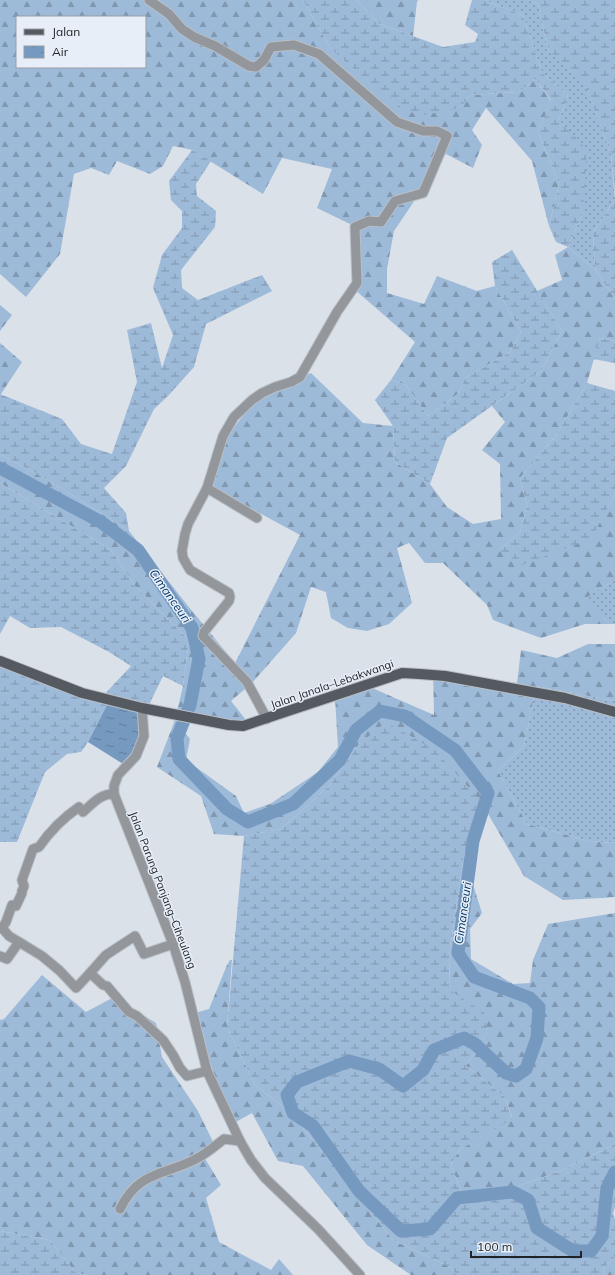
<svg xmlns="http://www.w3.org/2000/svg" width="615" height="1275" viewBox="0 0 615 1275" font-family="Mulish,sans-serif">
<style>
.grass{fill:url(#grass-dots)}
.forest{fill:url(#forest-firs);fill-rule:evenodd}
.wetland{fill:url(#wetland-marsh)}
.water{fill:url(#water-ripples)}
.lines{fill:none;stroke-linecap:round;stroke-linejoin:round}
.river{stroke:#7699c0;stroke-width:13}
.minor-casing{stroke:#b9bfc6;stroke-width:11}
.major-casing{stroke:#b9bfc6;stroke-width:12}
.minor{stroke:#93969a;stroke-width:9}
.major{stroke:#555a60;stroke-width:10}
.labels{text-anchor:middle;stroke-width:3;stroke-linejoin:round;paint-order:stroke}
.street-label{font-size:11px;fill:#212427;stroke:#e7eef7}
.water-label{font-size:12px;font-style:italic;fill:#003667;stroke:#e7eef7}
</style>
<defs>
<pattern id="grass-dots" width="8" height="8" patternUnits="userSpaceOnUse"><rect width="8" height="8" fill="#9ebad9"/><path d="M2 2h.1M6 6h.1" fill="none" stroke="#8097b0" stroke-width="1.8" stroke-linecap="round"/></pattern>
<pattern id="forest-firs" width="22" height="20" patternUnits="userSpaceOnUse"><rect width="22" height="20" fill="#9ebad9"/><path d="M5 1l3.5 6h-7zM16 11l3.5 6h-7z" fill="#8097b0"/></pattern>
<pattern id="wetland-marsh" width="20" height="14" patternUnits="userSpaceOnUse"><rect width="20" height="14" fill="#9ebad9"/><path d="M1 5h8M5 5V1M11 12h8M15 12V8" fill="none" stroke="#8097b0"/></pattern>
<pattern id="water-ripples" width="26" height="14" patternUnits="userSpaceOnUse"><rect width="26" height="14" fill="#7699c0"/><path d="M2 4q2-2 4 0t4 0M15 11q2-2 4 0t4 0" fill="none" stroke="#607d9c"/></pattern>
</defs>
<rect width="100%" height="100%" fill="#dae1e9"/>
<g class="grass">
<polygon points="484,0 528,0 538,4 548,50 584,80 611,154 615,199 593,233 595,269 568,247 583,213 559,120 568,95 542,73 523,15"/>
<polygon points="615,580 615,624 609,624 586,597"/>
<polygon points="536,686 615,701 615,843 589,841 527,824 498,771 524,746"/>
</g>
<g class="forest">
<path d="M 0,0 L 303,0 L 330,48 L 460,108 L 471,95 L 519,92 L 535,79 L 551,101 L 538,132 L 559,184 L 549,226 L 532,161 L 486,108 L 472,130 L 482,145 L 473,168 L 446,154 L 394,231 L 387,269 L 387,293 L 424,304 L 437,276 L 477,291 L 495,286 L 521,332 L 510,352 L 465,378 L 459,393 L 428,416 L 406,385 L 391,380 L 415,342 L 354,289 L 352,225 L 317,208 L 332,169 L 282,158 L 263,194 L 192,150 L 173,146 L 163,166 L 150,174 L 117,161 L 109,175 L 91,168 L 74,174 L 60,254 L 26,297 L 0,274 ZM 17,17 L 145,17 L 145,67 L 17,67 Z"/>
<polygon points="356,0 418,0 417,2 413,36 380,24"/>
<polygon points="568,247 595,269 615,299 615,341 600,338 587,383 557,434 520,478 527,505 520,532 500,550 590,539 615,494 615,580 587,597 609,624 585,624 541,638 493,620 487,605 443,563 425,563 409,543 397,548 412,603 389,624 367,631 348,628 331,618 326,592 311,587 296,633 252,683 231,701 250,725 175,720 190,739 186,760 236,796 244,813 270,804 318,772 338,747 335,698 363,684 434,715 433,670 517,683 521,650 557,658 588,644 615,644 615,701 536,686 524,746 498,771 527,824 589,841 615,843 615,897 602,898 563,900 524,876 480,800 360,743 329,786 281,829 244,836 214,834 201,796 157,767 175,720 183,686 189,640 135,586 111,550 0,483 0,454 48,480 129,531 188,606 235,663 300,535 206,484 221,445 259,394 311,373 363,423 393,426 395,462 430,484 447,507 473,524 501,519 500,464 482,450 505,422 492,406 541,371 562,331 537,291 562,280 555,255"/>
<polygon points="0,305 12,315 0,331"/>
<polygon points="0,343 22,362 1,394 0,394"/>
<polygon points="464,856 482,913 470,929 471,959 513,984 530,983 533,960 548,924 615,913 615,1144 560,1171 502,1192 462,1194 451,1165 459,1150 512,1118 505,1097 466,1066 487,1033 450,990 449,955"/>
<polygon points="230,960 232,960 227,1027 255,1085 290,1112 393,1240 452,1268 456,1275 411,1275 367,1245 303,1166 278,1161 252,1113 234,1123 221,1098 195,1013 209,1009 227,965"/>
<polygon points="42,975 86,1012 114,997 156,1023 162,1057 198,1111 216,1148 204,1157 221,1185 206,1198 219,1242 271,1270 279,1259 293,1275 87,1275 75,1272 50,1240 0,1231 0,1020 4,1019"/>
<polygon points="615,1257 615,1275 605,1275 603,1269"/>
</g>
<g class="wetland">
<polygon points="303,0 356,0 380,24 443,47 475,42 478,34 465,25 472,0 484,0 523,15 542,73 568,95 559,120 587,150 583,213 568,247 556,242 549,226 559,184 538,132 551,100 535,79 519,92 471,95 460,108 419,116 393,103 330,48"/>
<polygon points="528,0 615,0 615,193 611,154 584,81 548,50 538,4"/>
<polygon points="192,150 211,161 196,184 197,196 216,211 215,227 181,270 182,288 198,300 262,275 272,291 206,324 194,367 168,396 154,409 126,466 104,488 126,513 129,531 48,480 0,454 0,394 62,419 81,444 112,454 137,382 127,330 151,323 162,368 173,335 153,288 162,255 182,228 182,211 171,200 169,181"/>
<polygon points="615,199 615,299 595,269 593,233"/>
<polygon points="512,250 562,331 541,371 447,438 430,484 395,462 393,426 375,400 391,380 406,385 428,416 459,393 465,378 510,352 521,332 495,286 492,262"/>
<polygon points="600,338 615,341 615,363 593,359"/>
<polygon points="587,383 615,391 615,494 591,539 522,565 500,550 520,532 527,505 520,478 557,434"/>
<polygon points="0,483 111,550 135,586 189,640 183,686 163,676 147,709 109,701 88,742 81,752 67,754 45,772 17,842 0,842 0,660 101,698 131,666 109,652 61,627 30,628 10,616 0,634"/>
<polygon points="386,722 435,750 480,800 464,856 449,955 450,990 484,1012 487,1033 466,1066 505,1097 512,1119 459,1150 451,1165 462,1194 502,1192 560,1171 615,1144 615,1207 613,1214 615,1219 615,1257 603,1269 605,1275 456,1275 452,1268 393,1240 290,1112 255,1085 227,1027 244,836 281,829 329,786 360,743"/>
<polygon points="0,1231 50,1240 75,1272 87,1275 0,1275"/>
</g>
<polygon class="water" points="109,701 138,708 145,731 128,767 88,742"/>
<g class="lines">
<polyline class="river" points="0,468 101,522 138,550 192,628 199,659 190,705 177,738 179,759 227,809 248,822 293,804 340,760 356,730 380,711 405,716 455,750 488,793 473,841 458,953 474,977 530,998 539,1007 537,1038 526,1069 516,1076 506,1073 475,1044 464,1038 434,1050 423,1070 403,1086 379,1069 349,1061 297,1082 287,1095 293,1113 313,1126 359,1191 401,1231 430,1229 457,1198 513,1192 528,1200 537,1228 573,1251 591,1251 602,1236 607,1188 615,1172"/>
<g class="minor-casing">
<g id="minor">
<polyline points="149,0 169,14 182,29 194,37 215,46 249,66 256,67 264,60 271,47 294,45 319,54 397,122 423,131 437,131 447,136 423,193 395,201 381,222 369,221 355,227 357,283 337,312 300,377 291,382 275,387 262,393 252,400 234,417 223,436 207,488 188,524 185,534 182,551 183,558 190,570 229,593 230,597 229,601 204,632 203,636 247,682 267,719"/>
<polyline points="207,488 257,518"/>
<polyline points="142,708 144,736 136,756 118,775 114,786 114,794 173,944 185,982 207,1071 240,1141 251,1160 265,1178 318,1229 360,1275"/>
<polyline points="19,942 42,956 60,971 76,988 90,973"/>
<polyline points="173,944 144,954 135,936 106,955 90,973 103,985 107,986 129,1012 137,1016 163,1040 173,1055 180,1068 187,1076 207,1071"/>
<path d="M 0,956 L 7,959 L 19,942 L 9,936 L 2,928 L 6,922 L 12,905 L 16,906 L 22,893 L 22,891 L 24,886 L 22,880 L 33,849 L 39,847 C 50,831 63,818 79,807 L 83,812 C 92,804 101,793 114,794"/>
<path d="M 120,1209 C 138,1172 161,1176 194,1160 C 205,1155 214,1147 224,1139 L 240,1141"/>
</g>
</g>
<g class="major-casing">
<polyline id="major" points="0,661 82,693 142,708 229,725 243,726 402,673 420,674 445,676 565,698 615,712"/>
</g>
<use href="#minor" class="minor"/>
<use href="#major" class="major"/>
</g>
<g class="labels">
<g class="street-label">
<text transform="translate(332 684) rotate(-19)" y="4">Jalan Janala–Lebakwangi</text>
<text transform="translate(163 890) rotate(69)" y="4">Jalan Parung Panjang–Ciheulang</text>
</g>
<g class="water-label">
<text transform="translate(170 596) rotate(55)" y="4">Cimanceuri</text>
<text transform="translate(463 913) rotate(-82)" y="4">Cimanceuri</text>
</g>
</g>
<rect x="16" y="16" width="130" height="52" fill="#e7eef7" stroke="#989da4"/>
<rect x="24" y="29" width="20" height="6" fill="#555a60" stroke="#989da4"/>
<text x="52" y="36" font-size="12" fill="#212427">Jalan</text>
<rect x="24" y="46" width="20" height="12" fill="url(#water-ripples)" stroke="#989da4"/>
<text x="52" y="56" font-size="12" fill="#212427">Air</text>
<path d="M471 1251v6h110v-6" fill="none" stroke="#212427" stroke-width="2"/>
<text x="477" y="1251" font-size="12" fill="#212427" stroke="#e7eef7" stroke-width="3" paint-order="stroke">100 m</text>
</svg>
